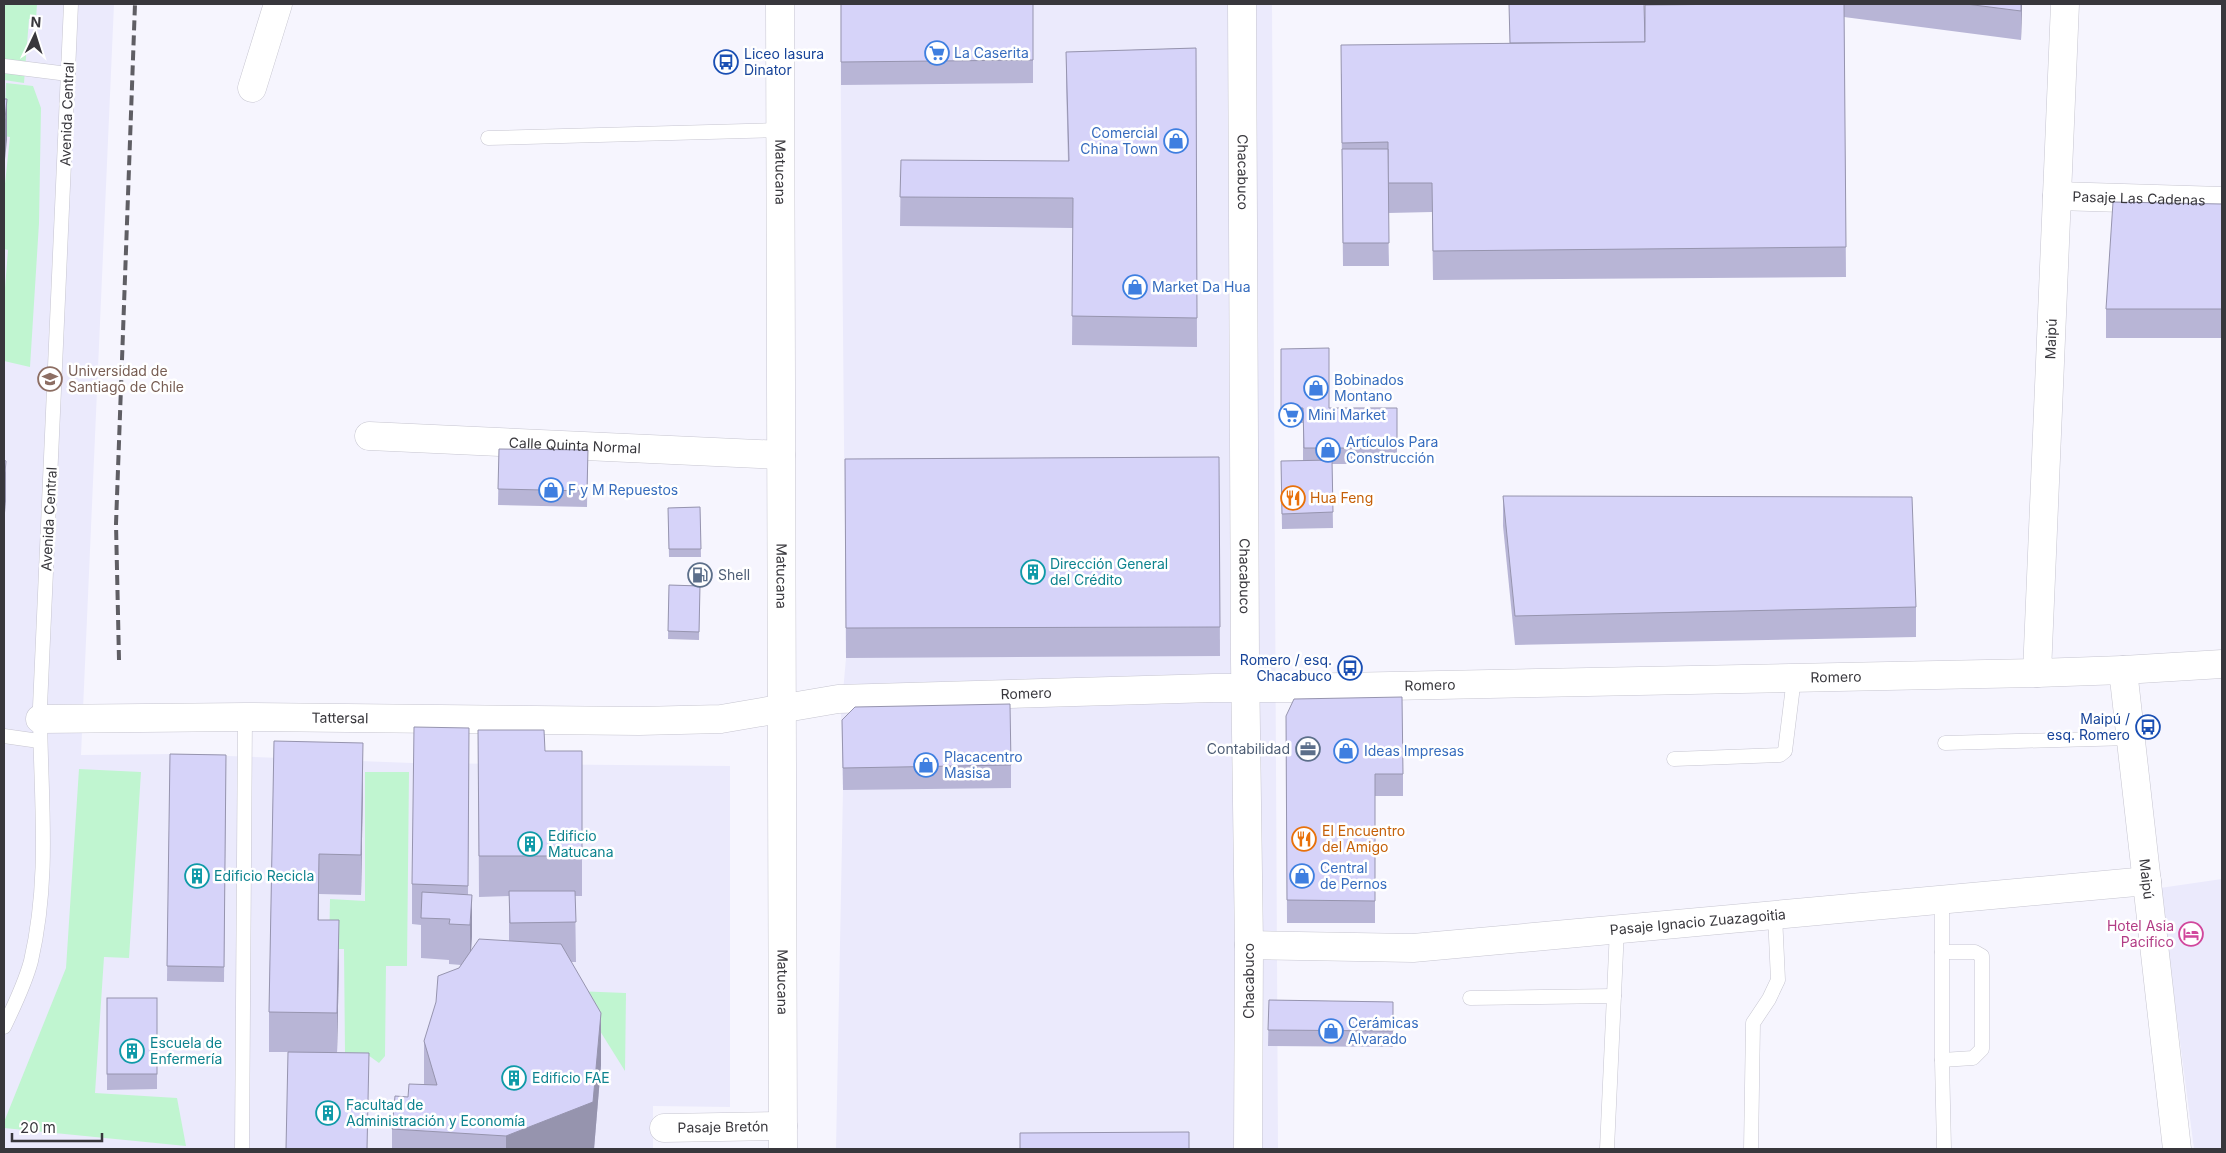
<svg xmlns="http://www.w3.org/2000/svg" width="2226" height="1153" viewBox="0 0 2226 1153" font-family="Inter,sans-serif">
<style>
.built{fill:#ebeafc}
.green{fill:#c0f5d0}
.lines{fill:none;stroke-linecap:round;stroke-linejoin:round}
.lane-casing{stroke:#c6c5d0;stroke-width:15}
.street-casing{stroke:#c6c5d0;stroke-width:29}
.secondary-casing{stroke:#c6c5d0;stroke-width:29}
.primary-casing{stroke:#c6c5d0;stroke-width:29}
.lane{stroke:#fff;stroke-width:14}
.street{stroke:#fff;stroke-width:28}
.secondary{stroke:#fff;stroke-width:28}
.primary{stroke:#fff;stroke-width:28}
.rail{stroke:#5f5e64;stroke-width:4;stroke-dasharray:10 5;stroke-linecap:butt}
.wall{fill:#b8b5d6}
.shaded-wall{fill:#9694ae}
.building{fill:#d6d3f9;stroke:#9694ae}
.labels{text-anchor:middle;stroke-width:5;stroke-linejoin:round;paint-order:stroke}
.shop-label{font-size:14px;fill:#366cbe;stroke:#fff;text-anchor:start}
.transit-label{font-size:14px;fill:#164399;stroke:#fff;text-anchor:end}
.street-label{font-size:14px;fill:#38373c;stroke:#fff}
.education-label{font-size:14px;fill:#785e54;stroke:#fff;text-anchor:start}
.food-label{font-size:14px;fill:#c56008;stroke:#fff;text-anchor:start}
.culture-label{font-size:14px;fill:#0d838f;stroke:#fff;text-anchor:start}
.service-label{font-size:14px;fill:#4e5e75;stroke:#fff;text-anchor:start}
.hotel-label{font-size:14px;fill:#b23c85;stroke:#fff;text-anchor:end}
</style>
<rect width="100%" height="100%" fill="#f6f5fe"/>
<g class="built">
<polygon points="4,4 114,4 81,755 174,754 412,763 730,766 730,1107 653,1106 653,1149 4,1149"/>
<polygon points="840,4 1272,4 1278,1149 836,1149 843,790 841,715 846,658"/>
<polygon points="2222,879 2222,1149 2194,1149 2160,888"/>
</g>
<g class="green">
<polygon points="4,4 37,4 36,19 29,19 24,83 4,80"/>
<polygon points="6,83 33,86 41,108 39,223 30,367 4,361 4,301 8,250 4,249 4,193 10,137 4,136"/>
<polygon points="79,769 141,772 129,958 104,957 95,1093 177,1098 186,1146 4,1128 4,1122 66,968"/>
<polygon points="365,772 409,772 407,966 386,966 385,1056 379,1063 368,1055 345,1053 344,949 329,949 330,899 365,901"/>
<polygon points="575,991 626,993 625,1071"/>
</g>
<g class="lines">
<g class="lane-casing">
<g id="lane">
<polyline points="4,66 68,74"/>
<polyline points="488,138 781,130"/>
<polyline points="4,736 39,741"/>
<polyline points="1945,743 2131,738"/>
<polyline points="1674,759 1780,755 1785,751 1794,678"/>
<polyline points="1942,900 1942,1060 1944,1149"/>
<polyline points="1470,998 1614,996"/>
<path d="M 4,1027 C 14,1006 25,984 31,961 C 51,874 40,795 40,707 L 71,4"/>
<polyline points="1942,1060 1973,1058 1982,1049 1982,956 1975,952 1942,952"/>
<polyline points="242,1149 245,717"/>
<polyline points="1607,1149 1617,929"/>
<polyline points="1751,1149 1753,1023 1769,999 1778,980 1775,915"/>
</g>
</g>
<g class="street-casing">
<g id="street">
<polyline points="252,88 278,4"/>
<path id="s1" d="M 2057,196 L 2222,201"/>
<path id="s2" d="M 369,436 L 781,455"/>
<polyline points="2123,670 2222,664"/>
<path id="s3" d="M 40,719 L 245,717 L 639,721 L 721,719 L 838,699 L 1213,688 L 1291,688 L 2037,673"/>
<path id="s4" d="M 1249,945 L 1413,948 L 2147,881"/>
<path id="s5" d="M 664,1128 L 783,1126"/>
</g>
</g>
<g class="secondary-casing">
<g id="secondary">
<path id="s6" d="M 2065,4 L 2037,673 L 2123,670 L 2177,1149"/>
</g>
</g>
<g class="primary-casing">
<g id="primary">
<path id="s7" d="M 780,4 L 783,1149"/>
<path id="s8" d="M 1242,4 L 1245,661 L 1249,945 L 1248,1149"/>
</g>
</g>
<use href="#lane" class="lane"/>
<use href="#street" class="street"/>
<use href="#secondary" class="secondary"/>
<use href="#primary" class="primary"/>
<polyline class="rail" points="119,660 116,524 135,4"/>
</g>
<g class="wall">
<polygon points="841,4 1033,4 1033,83 841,85"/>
<polygon points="1746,4 2022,4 2021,40 1844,17 1846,277 1433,280 1432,212 1388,213 1389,266 1343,266 1341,74 1510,43 1645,17"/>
<polygon points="1196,48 1197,347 1072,345 1073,228 900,226 901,160 1068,161 1066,81 1066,52"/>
<polygon points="2222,204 2222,338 2106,338 2106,309"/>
<polygon points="1281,349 1329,408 1397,408 1397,464 1332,464 1333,528 1282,529 1281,461 1303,461 1303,423 1281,423"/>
<polygon points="499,449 588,450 587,507 498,505"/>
<polygon points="1219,457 1220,656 846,658 845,459"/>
<polygon points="1503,496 1916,607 1916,637 1515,645 1503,526"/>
<polygon points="700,507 701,557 669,557 668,508"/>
<polygon points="669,585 700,586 699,640 668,639"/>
<polygon points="1286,716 1403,774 1403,796 1375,796 1375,923 1287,923"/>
<polygon points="842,720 1011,765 1011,788 843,790"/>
<polygon points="469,728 468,895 472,936 471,951 509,941 509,896 479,897 478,730 545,751 582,751 582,896 575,896 576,962 571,962 601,1065 594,1149 392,1149 392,1129 408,1097 424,1085 424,1041 459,968 461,965 449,964 449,960 421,958 421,925 412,924 412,884"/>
<polygon points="274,741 363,783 361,895 319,894 318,920 339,960 337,1053 369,1076 288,1052 269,1052 269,1012"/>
<polygon points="170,754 226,755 224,982 167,981"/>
<polygon points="107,998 157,998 157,1089 107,1090"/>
<polygon points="1269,1000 1393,1002 1393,1047 1268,1046"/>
</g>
<g class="shaded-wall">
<polygon points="2021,4 2022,4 2021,40"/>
<polygon points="7,99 7,140 4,169 4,129"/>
<polygon points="6,461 6,501 4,525 4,485"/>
<polygon points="363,743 363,783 361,895 361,855"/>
<polygon points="319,854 319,894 318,960 318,920"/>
<polygon points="472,895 472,936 470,965 470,925"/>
<polygon points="339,920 339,960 337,1053 337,1013"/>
<polygon points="601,1013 601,1065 594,1149 506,1149 506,1136"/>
</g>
<g class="building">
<polygon points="841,4 1033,4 1033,60 841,62"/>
<polygon points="1509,4 1644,4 1645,42 1510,43"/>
<polygon points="1746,4 1844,4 1846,247 1433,251 1432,183 1388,183 1388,142 1342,143 1341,45 1645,42 1645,5"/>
<polygon points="1966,4 2021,4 2021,11"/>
<polygon points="1196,48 1197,318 1072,316 1073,198 900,197 901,160 1069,161 1066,52"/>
<polygon points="4,99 7,99 4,129"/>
<polygon points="1342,149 1388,149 1389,243 1343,243"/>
<polygon points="2113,202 2222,204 2222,309 2106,309"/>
<polygon points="1329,348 1329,408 1397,408 1397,448 1304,448 1303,408 1281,408 1281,349"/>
<polygon points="499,449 588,450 587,491 498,489"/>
<polygon points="1219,457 1220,627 846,628 845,459"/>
<polygon points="4,460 6,461 4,485"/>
<polygon points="1332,460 1333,512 1282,514 1281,461"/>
<polygon points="1503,496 1912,497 1916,607 1515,616"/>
<polygon points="700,507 701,549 669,549 668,508"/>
<polygon points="669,585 700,586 699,632 668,631"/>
<polygon points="1402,697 1403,774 1375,774 1375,901 1287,900 1286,716 1294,699"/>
<polygon points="1010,704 1011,765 843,768 842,720 855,707"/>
<polygon points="414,727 469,728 468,886 412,884"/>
<polygon points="478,730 544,730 545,751 582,751 582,856 479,856"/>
<polygon points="274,741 363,743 361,855 319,854 318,920 339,920 337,1013 269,1012"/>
<polygon points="170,754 226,755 224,967 167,966"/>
<polygon points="509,891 575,891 576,922 510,923"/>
<polygon points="422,892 472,895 470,925 449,924 450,919 421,918"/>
<polygon points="479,939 561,944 601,1013 593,1102 506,1136 392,1129 395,1096 408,1097 409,1084 437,1085 424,1041 436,1002 438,976 459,968"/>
<rect x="107" y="998" width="50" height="76"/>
<polygon points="1269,1000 1393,1002 1393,1031 1268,1030"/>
<polygon points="288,1052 369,1053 367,1149 286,1149"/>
<polygon points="1189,1132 1189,1149 1020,1149 1020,1133"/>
</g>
<defs>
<g id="supermarket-ring" transform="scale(1.25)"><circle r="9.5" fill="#fff" stroke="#3f7fe0" stroke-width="1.5"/><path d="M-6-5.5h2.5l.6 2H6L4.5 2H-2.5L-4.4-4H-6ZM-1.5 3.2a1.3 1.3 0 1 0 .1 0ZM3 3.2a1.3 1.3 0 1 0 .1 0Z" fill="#3f7fe0"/></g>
<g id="bus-ring" transform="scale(1.25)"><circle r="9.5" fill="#fff" stroke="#1a4fb4" stroke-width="1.5"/><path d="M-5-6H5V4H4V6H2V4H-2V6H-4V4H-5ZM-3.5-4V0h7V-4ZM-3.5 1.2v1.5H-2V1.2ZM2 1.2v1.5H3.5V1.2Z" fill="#1a4fb4"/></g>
<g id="shop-ring" transform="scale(1.25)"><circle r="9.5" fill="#fff" stroke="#3f7fe0" stroke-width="1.5"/><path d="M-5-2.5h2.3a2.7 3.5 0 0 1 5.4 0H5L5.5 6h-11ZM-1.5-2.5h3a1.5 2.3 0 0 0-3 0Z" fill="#3f7fe0"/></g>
<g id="university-ring" transform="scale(1.25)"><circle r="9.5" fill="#fff" stroke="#8d6e63" stroke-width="1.5"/><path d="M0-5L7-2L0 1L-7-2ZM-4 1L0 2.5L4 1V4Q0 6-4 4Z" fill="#8d6e63"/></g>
<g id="restaurant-ring" transform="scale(1.25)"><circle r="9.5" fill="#fff" stroke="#e8710a" stroke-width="1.5"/><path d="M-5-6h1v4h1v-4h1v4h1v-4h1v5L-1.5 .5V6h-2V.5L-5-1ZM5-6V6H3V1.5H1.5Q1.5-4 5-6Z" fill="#e8710a"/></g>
<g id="building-ring" transform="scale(1.25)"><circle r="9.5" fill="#fff" stroke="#0f9aa8" stroke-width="1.5"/><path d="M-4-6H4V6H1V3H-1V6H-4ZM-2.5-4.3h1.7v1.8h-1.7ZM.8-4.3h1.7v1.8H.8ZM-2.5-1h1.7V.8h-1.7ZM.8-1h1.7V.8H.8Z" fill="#0f9aa8"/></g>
<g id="fuel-ring" transform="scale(1.25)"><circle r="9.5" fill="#fff" stroke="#5c6f8a" stroke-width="1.5"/><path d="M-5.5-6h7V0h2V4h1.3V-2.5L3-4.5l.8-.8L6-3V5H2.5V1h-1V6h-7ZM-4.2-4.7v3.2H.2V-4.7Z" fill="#5c6f8a"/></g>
<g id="office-ring" transform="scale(1.25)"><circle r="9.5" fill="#fff" stroke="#5c6f8a" stroke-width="1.5"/><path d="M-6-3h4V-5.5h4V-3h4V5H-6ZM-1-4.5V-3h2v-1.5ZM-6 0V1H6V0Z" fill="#5c6f8a"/></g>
<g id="hotel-ring" transform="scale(1.25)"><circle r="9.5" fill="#fff" stroke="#d1479c" stroke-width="1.5"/><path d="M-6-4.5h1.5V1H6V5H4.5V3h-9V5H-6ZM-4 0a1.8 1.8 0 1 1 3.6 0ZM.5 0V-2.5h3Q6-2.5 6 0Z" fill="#d1479c"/></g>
</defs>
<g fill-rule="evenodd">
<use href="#supermarket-ring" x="937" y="53"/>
<use href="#bus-ring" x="726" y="62"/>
<use href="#shop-ring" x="1176" y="141"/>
<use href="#shop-ring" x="1135" y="287"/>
<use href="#university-ring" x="50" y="379"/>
<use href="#shop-ring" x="1316" y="388"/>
<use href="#supermarket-ring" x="1291" y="415"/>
<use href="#shop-ring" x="1328" y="450"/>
<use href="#shop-ring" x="551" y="490"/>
<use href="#restaurant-ring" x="1293" y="498"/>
<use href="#building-ring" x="1033" y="572"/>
<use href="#fuel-ring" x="700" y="575"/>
<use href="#bus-ring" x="1350" y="668"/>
<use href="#bus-ring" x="2148" y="727"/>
<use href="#office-ring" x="1308" y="749"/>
<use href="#shop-ring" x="1346" y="751"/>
<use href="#shop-ring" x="926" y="765"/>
<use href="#restaurant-ring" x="1304" y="839"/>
<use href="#building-ring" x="530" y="844"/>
<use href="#building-ring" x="197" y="876"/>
<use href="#shop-ring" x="1302" y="876"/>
<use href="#hotel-ring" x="2191" y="934"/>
<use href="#shop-ring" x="1331" y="1031"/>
<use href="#building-ring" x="132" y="1051"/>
<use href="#building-ring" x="514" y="1078"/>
<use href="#building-ring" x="328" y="1113"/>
</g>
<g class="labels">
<g class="shop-label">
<text x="954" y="58">La Caserita</text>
<text x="1158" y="138" text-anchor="end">Comercial<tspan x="1158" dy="16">China Town</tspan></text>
<text x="1152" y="292">Market Da Hua</text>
<text x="1334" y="385">Bobinados<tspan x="1334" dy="16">Montano</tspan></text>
<text x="1308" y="420">Mini Market</text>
<text x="1346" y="447">Artículos Para<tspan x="1346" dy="16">Construcción</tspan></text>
<text x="568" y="495">F y M Repuestos</text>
<text x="1364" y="756">Ideas Impresas</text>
<text x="944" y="762">Placacentro<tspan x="944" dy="16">Masisa</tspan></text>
<text x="1320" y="873">Central<tspan x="1320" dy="16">de Pernos</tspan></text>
<text x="1348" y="1028">Cerámicas<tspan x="1348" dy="16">Alvarado</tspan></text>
</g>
<g class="transit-label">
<text x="744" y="59" text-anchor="start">Liceo Iasura<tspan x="744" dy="16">Dinator</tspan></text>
<text x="1332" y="665">Romero / esq.<tspan x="1332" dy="16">Chacabuco</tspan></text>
<text x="2130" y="724">Maipú /<tspan x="2130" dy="16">esq. Romero</tspan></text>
</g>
<g class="street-label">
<text transform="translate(67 114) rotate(-88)" y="5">Avenida Central</text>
<text dy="5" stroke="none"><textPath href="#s7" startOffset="168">Matucana</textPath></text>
<text dy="5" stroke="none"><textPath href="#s8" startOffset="168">Chacabuco</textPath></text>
<text dy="5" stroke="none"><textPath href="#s1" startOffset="82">Pasaje Las Cadenas</textPath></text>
<text transform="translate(2051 339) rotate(-88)" y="5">Maipú</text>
<text dy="5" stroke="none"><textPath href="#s2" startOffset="206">Calle Quinta Normal</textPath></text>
<text transform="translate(49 519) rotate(-87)" y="5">Avenida Central</text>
<text dy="5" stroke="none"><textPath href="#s7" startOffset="572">Matucana</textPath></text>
<text dy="5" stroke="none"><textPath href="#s8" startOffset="572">Chacabuco</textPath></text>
<text dy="5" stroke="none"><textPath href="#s3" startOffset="1798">Romero</textPath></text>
<text dy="5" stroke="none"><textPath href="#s3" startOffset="1392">Romero</textPath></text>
<text dy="5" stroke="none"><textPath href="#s3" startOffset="988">Romero</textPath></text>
<text dy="5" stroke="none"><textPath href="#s3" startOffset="300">Tattersal</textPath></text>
<text dy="5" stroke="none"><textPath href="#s6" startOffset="966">Maipú</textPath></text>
<text dy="5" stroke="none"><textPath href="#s4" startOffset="450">Pasaje Ignacio Zuazagoitia</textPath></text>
<text dy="5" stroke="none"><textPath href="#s7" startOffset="978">Matucana</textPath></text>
<text transform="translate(1249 981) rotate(-90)" y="5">Chacabuco</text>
<text dy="5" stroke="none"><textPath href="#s5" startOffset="59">Pasaje Bretón</textPath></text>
</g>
<g class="education-label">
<text x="68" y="376">Universidad de<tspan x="68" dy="16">Santiago de Chile</tspan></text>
</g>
<g class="food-label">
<text x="1310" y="503">Hua Feng</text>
<text x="1322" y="836">El Encuentro<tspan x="1322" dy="16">del Amigo</tspan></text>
</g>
<g class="culture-label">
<text x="1050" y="569">Dirección General<tspan x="1050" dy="16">del Crédito</tspan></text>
<text x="548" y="841">Edificio<tspan x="548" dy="16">Matucana</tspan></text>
<text x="214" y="881">Edificio Recicla</text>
<text x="150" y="1048">Escuela de<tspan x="150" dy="16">Enfermería</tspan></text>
<text x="532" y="1083">Edificio FAE</text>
<text x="346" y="1110">Facultad de<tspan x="346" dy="16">Administración y Economía</tspan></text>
</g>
<g class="service-label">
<text x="718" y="580">Shell</text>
<text x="1290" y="754" text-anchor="end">Contabilidad</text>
</g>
<g class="hotel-label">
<text x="2174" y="931">Hotel Asia<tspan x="2174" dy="16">Pacifico</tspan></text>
</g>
</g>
<rect width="2226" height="1153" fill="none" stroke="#38373c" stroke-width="10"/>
<g transform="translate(35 35) rotate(4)" stroke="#ffffff" stroke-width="4" paint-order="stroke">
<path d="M0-4L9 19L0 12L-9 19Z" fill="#38373c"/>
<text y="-8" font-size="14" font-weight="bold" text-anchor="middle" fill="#38373c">N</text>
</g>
<path d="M12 1133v8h90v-8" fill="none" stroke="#38373c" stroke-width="2.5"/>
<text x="20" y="1133" font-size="15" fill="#38373c" stroke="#ffffff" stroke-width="4" paint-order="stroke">20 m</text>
</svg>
